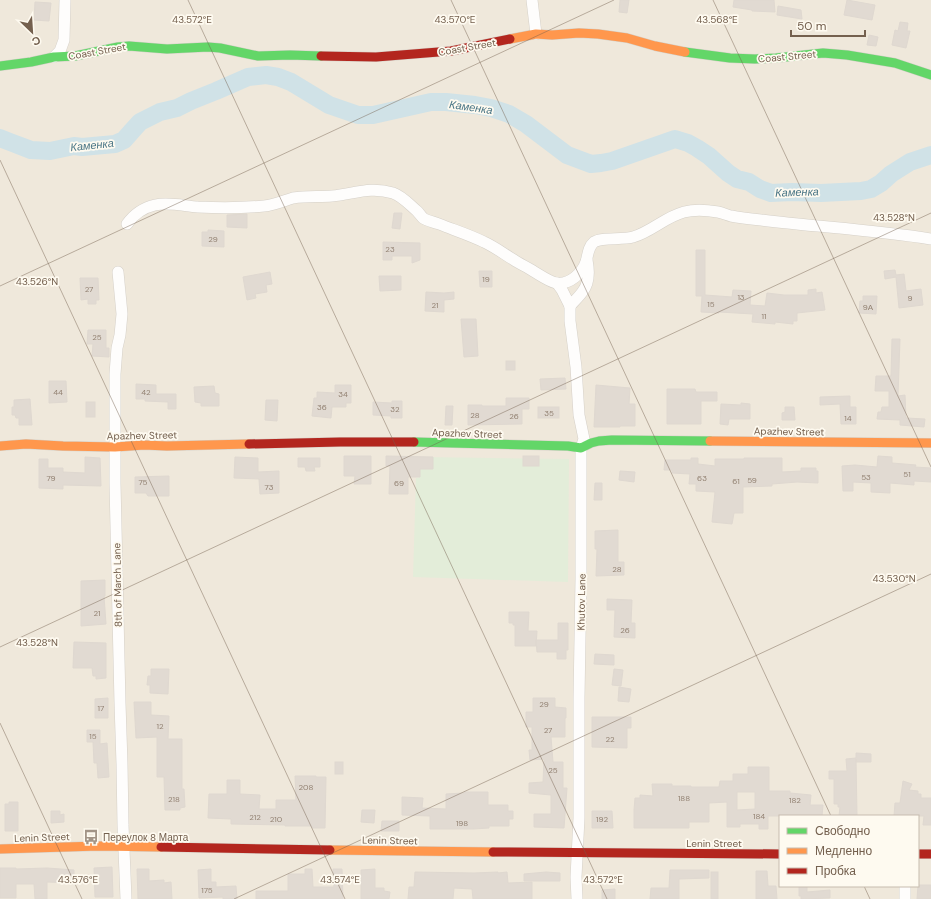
<svg xmlns="http://www.w3.org/2000/svg" width="931" height="899" viewBox="0 0 931 899" font-family="'DM Sans',sans-serif">
<style>
.residential{fill:#efe8db;fill-rule:evenodd}
.green{fill:#e3edd9}
.lines{fill:none;stroke-linecap:round;stroke-linejoin:round}
.river{stroke:#d0e2e7;stroke-width:18}
.building{fill:#e1dad2;stroke:#dfd8d0;fill-rule:evenodd}
.street-casing{stroke:#d5d0c8;stroke-width:12}
.fast-casing{stroke:#d5d0c8;stroke-width:10}
.slow-casing{stroke:#d5d0c8;stroke-width:10}
.jam-casing{stroke:#d5d0c8;stroke-width:10}
.street{stroke:#fefdfc;stroke-width:11}
.fast{stroke:#63d668;stroke-width:9}
.slow{stroke:#ff974d;stroke-width:9}
.jam{stroke:#b3261e;stroke-width:9}
.ticks{fill:none;stroke:#74604e;stroke-width:1;stroke-opacity:0.45}
.labels{text-anchor:middle;stroke-width:3.5;stroke-linejoin:round;paint-order:stroke}
.number-label{font-size:8px;fill:#928172}
.street-label{font-size:10px;fill:#74604e;stroke:#fefaf0}
.poi-label{font-size:10px;fill:#74604e;stroke:#fefaf0;text-anchor:start}
.water-label{font-size:11px;font-style:italic;fill:#497585;stroke:#fefaf0}
.ticks-label{font-size:10px;text-anchor:middle;fill:#74604e;stroke:#fefaf0;stroke-width:3.5;stroke-linejoin:round;paint-order:stroke}
</style>
<rect width="100%" height="100%" fill="#f7f4ed"/>
<path class="residential" d="M 0,0 L 931,0 L 931,899 L 0,899 ZM 420,457 L 568,581 L 416,478 L 420,477 ZM 780,816 L 918,816 L 918,886 L 780,886 Z"/>
<polygon class="green" points="420,457 569,459 568,582 413,577 416,478 420,477"/>
<g class="lines">
<polyline class="river" points="0,138 10,142 31,150 50,151 74,146 82,147 115,144 124,140 131,132 140,122 160,112 177,108 191,101 216,91 248,77 266,75 278,77 291,82 329,105 358,115 373,115 431,102 446,102 475,105 491,108 509,114 526,124 567,155 591,164 601,163 612,161 675,139 688,143 697,148 709,156 728,173 737,179 749,182 760,189 771,193 792,192 821,193 861,191 871,189 881,183 891,174 910,162 931,155"/>
</g>
<g class="building">
<polygon points="620,0 629,0 627,13 619,12"/>
<polygon points="734,0 774,0 775,12 752,11 752,10 733,7"/>
<polygon points="847,0 875,5 872,20 844,15"/>
<polygon points="35,2 51,3 49,21 34,20"/>
<polygon points="778,6 801,10 802,19 777,15"/>
<polygon points="900,22 908,23 907,31 910,31 906,48 892,45 895,30 898,31"/>
<polygon points="869,35 878,37 876,46 867,45"/>
<polygon points="394,213 402,213 400,229 392,228"/>
<polygon points="247,214 247,228 227,227 227,215"/>
<polygon points="208,230 224,231 224,247 202,246 202,232 208,232"/>
<polygon points="383,242 420,243 420,260 412,263 412,256 392,256 392,260 383,260"/>
<polygon points="696,250 705,250 705,295 732,297 733,290 751,291 750,305 765,306 767,293 784,295 808,295 808,290 816,289 816,293 822,292 825,310 797,313 797,321 793,321 793,324 775,322 775,324 752,322 753,314 719,312 719,313 701,312 702,296 696,296"/>
<polygon points="895,270 896,275 904,274 906,291 921,289 923,305 899,308 896,277 885,279 884,271"/>
<polygon points="479,271 492,271 492,287 480,287"/>
<polygon points="270,272 272,284 266,285 267,292 255,294 256,298 247,300 243,277"/>
<polygon points="379,276 401,276 401,290 380,291"/>
<polygon points="80,278 98,278 99,300 96,300 96,304 88,304 88,299 81,300"/>
<polygon points="426,292 444,293 454,292 454,299 444,300 444,312 425,311"/>
<polygon points="863,296 877,296 876,314 859,313 860,301 863,301"/>
<polygon points="461,319 476,319 478,356 464,357"/>
<polygon points="88,330 106,330 106,348 109,348 109,357 92,356 93,344 87,344"/>
<polygon points="892,339 900,339 898,396 905,395 906,418 925,419 924,427 900,425 900,420 877,419 878,412 881,412 882,407 889,407 889,391 875,391 876,376 891,376"/>
<rect x="506" y="361" width="9" height="9"/>
<polygon points="565,378 566,389 541,390 540,379"/>
<polygon points="49,381 66,381 67,402 49,403"/>
<polygon points="136,384 156,385 156,394 176,394 176,409 168,409 168,402 145,401 145,399 136,399"/>
<polygon points="335,385 351,385 351,403 346,403 346,407 332,407 331,418 312,416 314,398 317,398 317,392 335,393"/>
<polygon points="596,385 630,388 629,404 635,404 635,426 620,426 620,427 594,427"/>
<polygon points="214,386 215,393 219,394 219,406 201,406 201,403 195,402 194,387"/>
<polygon points="667,389 695,389 696,392 717,392 717,401 701,401 701,424 667,424"/>
<polygon points="850,396 850,407 856,407 856,424 841,424 840,404 820,405 820,397"/>
<polygon points="506,398 529,398 529,409 522,409 522,424 468,425 468,405 482,405 482,406 506,406"/>
<polygon points="30,399 32,425 19,425 19,418 16,418 15,415 12,415 12,407 14,407 14,400"/>
<polygon points="266,400 278,400 277,421 265,420"/>
<polygon points="392,401 402,401 402,418 391,418 391,416 373,415 373,402 392,403"/>
<rect x="86" y="402" width="9" height="15"/>
<polygon points="741,403 750,404 750,419 729,419 728,425 720,424 721,404 741,405"/>
<polygon points="446,406 453,406 452,425 445,425"/>
<rect x="538" y="407" width="21" height="11"/>
<polygon points="785,407 794,407 795,420 782,420 782,413 785,412"/>
<polygon points="344,456 371,456 371,484 354,484 355,476 344,476"/>
<polygon points="386,456 433,457 433,469 420,469 420,477 408,477 408,494 389,494 390,466 386,466"/>
<rect x="523" y="456" width="16" height="10"/>
<polygon points="878,456 892,457 892,463 916,465 915,467 931,468 931,482 914,481 914,485 890,483 890,493 871,492 871,483 853,482 853,491 843,491 842,466 855,465 877,467"/>
<polygon points="85,457 100,458 101,486 63,485 63,489 39,488 39,459 48,459 48,468 63,468 63,472 85,473"/>
<polygon points="235,457 258,458 258,472 279,471 279,493 260,494 259,479 234,478"/>
<polygon points="298,458 320,458 320,467 314,467 315,471 306,471 305,467 298,467"/>
<polygon points="691,458 698,458 698,464 715,466 715,459 744,459 744,458 782,458 782,472 801,471 801,468 816,468 816,471 818,471 818,483 797,482 772,484 772,486 743,487 743,513 734,513 732,524 712,522 715,492 696,491 696,484 689,484 690,474 672,473 672,470 664,470 665,460 691,460"/>
<polygon points="620,471 635,472 634,482 619,480"/>
<polygon points="169,476 169,496 148,496 146,493 135,493 135,477"/>
<polygon points="595,483 602,483 602,500 594,500"/>
<polygon points="618,530 618,562 624,562 624,575 596,576 597,549 595,549 595,531"/>
<polygon points="105,580 105,596 104,596 106,624 81,626 81,581"/>
<polygon points="607,599 632,600 631,623 635,623 635,638 614,637 615,610 607,610"/>
<polygon points="509,612 529,612 528,631 537,631 536,646 515,646 515,625 513,625 513,623 509,623"/>
<polygon points="558,623 568,623 568,650 566,650 566,659 557,659 557,652 537,652 536,640 558,640"/>
<polygon points="74,642 106,643 106,678 96,679 96,676 93,676 92,668 73,668"/>
<polygon points="595,654 614,655 614,665 594,664"/>
<polygon points="151,669 169,669 168,694 150,693 150,685 147,685 148,676 151,676"/>
<polygon points="614,669 623,670 621,686 612,685"/>
<polygon points="619,687 631,689 629,702 618,701"/>
<polygon points="108,698 108,718 95,718 95,699"/>
<polygon points="533,698 555,698 555,707 566,708 566,718 565,718 565,737 551,737 553,762 563,762 563,788 567,788 564,828 534,827 534,814 551,814 551,795 529,793 529,783 543,782 544,759 530,760 529,750 532,750 532,727 526,727 526,712 533,712"/>
<polygon points="134,702 151,702 151,715 169,716 168,739 182,739 182,789 184,789 185,807 180,808 180,810 165,810 164,777 157,777 157,737 136,738"/>
<polygon points="592,717 631,717 631,728 627,728 627,748 592,747"/>
<polygon points="87,730 100,730 100,744 107,743 109,777 98,778 97,763 94,763 93,742 87,742"/>
<polygon points="856,753 871,754 871,762 856,762 856,759 857,816 839,816 840,807 838,807 838,804 834,804 834,779 829,779 829,771 847,771 846,759 856,758"/>
<rect x="335" y="762" width="8" height="12"/>
<path d="M 748,767 L 769,767 L 769,791 L 790,791 L 790,793 L 811,795 L 810,805 L 823,805 L 822,816 L 768,816 L 768,829 L 759,829 L 759,824 L 740,824 L 740,827 L 727,827 L 727,802 L 709,803 L 709,822 L 689,822 L 689,828 L 634,828 L 634,810 L 635,798 L 640,798 L 640,795 L 653,796 L 652,784 L 672,784 L 672,786 L 691,786 L 691,787 L 719,787 L 720,781 L 733,781 L 733,774 L 748,774 ZM 737,792 L 755,792 L 755,809 L 737,810 Z"/>
<polygon points="295,776 316,776 316,777 326,777 325,828 312,828 312,826 285,826 285,825 231,824 231,819 208,818 209,794 227,794 227,780 240,780 240,794 260,795 259,809 276,809 276,800 296,800"/>
<polygon points="903,781 912,784 909,790 918,791 918,794 921,794 921,798 931,798 931,825 923,825 924,816 894,816 895,803 900,803"/>
<polygon points="464,792 488,792 488,805 508,805 508,811 513,811 513,819 509,819 509,826 489,826 489,828 473,829 430,829 430,816 402,815 402,797 423,798 422,808 446,809 446,794 464,793"/>
<polygon points="9,802 18,802 18,831 5,831 5,804 9,804"/>
<polygon points="362,810 375,810 374,823 361,822"/>
<polygon points="51,811 60,811 60,815 64,814 64,822 51,823"/>
<polygon points="592,811 612,811 613,828 592,828"/>
<polygon points="382,821 399,821 399,831 381,831"/>
<polygon points="112,867 113,897 95,897 94,868"/>
<polygon points="0,868 16,868 16,869 47,868 74,870 74,883 47,882 47,899 35,899 34,884 16,884 16,898 0,898"/>
<polygon points="137,869 149,869 149,881 164,880 164,883 171,882 172,899 138,899"/>
<polygon points="211,869 211,882 216,882 216,887 236,886 237,899 223,899 223,897 199,898 198,870"/>
<polygon points="305,869 312,869 313,887 334,887 333,869 342,869 343,899 256,899 256,891 288,891 288,874 305,874"/>
<polygon points="375,869 375,888 384,888 384,891 390,892 389,899 361,899 361,870"/>
<polygon points="670,870 709,870 709,878 679,879 679,899 650,899 651,888 669,888"/>
<polygon points="756,871 767,871 768,886 776,886 777,899 756,899"/>
<polygon points="415,872 474,873 498,872 498,873 507,872 508,883 532,882 532,899 473,899 472,889 454,888 453,899 408,899 409,887 414,887"/>
<polygon points="546,872 560,873 560,881 524,881 524,874"/>
<rect x="711" y="872" width="7" height="27"/>
<polygon points="918,885 931,885 931,899 917,899"/>
<polygon points="799,886 807,886 807,892 830,890 830,898 801,899 801,896 799,896"/>
<polygon points="615,889 615,899 602,899 602,890"/>
</g>
<g class="lines">
<g class="street-casing">
<g id="street">
<polyline points="532,0 536,34"/>
<polyline points="54,57 60,51 64,40 65,0"/>
<path d="M 127,224 C 134,214 142,208 155,205 C 169,202 184,206 198,207 C 220,208 242,208 264,206 C 274,205 283,201 293,198 C 307,196 319,197 332,196 C 354,194 370,186 393,193 C 402,196 410,205 417,211 C 419,213 421,216 423,218 C 427,221 434,222 439,224 C 454,230 470,235 484,242 C 495,247 504,254 514,260 C 520,264 527,267 533,271 C 540,275 548,281 556,283 C 570,285 582,273 586,262 C 588,255 588,247 594,242 C 601,237 622,240 633,237 C 651,232 665,217 684,212 C 695,209 707,210 718,212 C 723,213 727,215 731,216 C 741,218 751,219 761,220 C 818,227 875,230 931,239"/>
<polyline points="118,272 122,314 120,335 117,348 115,374 115,483 120,703 122,764 123,825 126,899"/>
<path d="M 557,283 L 562,290 L 570,306 C 574,301 579,297 583,291 C 589,283 589,270 587,260"/>
<polyline points="570,306 570,321 576,367 579,415 584,439 581,448 581,579 579,698 579,818 576,877 577,899"/>
<polyline points="905,886 905,899"/>
</g>
</g>
<g class="fast-casing">
<g id="fast">
<polyline points="685,52 730,58 755,59 776,58 823,53 847,55 895,63 931,75"/>
<polyline points="0,66 31,62 54,57 75,56 118,47 129,46 167,49 208,47 220,48 258,56 290,55 321,56"/>
<polyline points="414,442 568,446 581,448 591,443 599,441 612,440 710,441"/>
</g>
</g>
<g class="slow-casing">
<g id="slow">
<polyline points="510,39 536,34 552,35 579,33 598,34 627,38 655,46 685,52"/>
<polyline points="710,441 931,443"/>
<polyline points="0,446 26,444 63,446 115,447 144,445 167,446 249,444"/>
<polyline points="0,849 99,846 161,847"/>
<polyline points="330,850 493,852"/>
</g>
</g>
<g class="jam-casing">
<g id="jam">
<polyline points="321,56 376,57 451,51 510,39"/>
<polyline points="249,444 340,442 414,442"/>
<polyline points="161,847 330,850"/>
<polyline points="493,852 780,854"/>
<polyline points="918,854 931,854"/>
</g>
</g>
<use href="#street" class="street"/>
<use href="#fast" class="fast"/>
<use href="#slow" class="slow"/>
<use href="#jam" class="jam"/>
</g>
<path class="ticks" d="M 188,0 L 607,899M 451,0 L 831,816M 713,0 L 931,467M 0,160 L 345,899M 0,286 L 614,0M 0,647 L 931,213M 0,723 L 82,899M 864,886 L 870,899M 234,899 L 931,574"/>
<defs>
<g id="bus-bare" transform="scale(1.2)"><path d="M-5-6H5V4H4V6H2V4H-2V6H-4V4H-5ZM-3.5-4V0h7V-4ZM-3.5 1.2v1.5H-2V1.2ZM2 1.2v1.5H3.5V1.2Z" fill="#a29486" stroke="#fefaf0" stroke-width="2.5" paint-order="stroke"/></g>
</defs>
<g fill-rule="evenodd">
<use href="#bus-bare" x="91" y="837"/>
</g>
<g class="labels">
<g class="number-label">
<text x="213" y="242">29</text>
<text x="390" y="252">23</text>
<text x="486" y="282">19</text>
<text x="89" y="292">27</text>
<text x="741" y="300">13</text>
<text x="910" y="301">9</text>
<text x="711" y="307">15</text>
<text x="435" y="308">21</text>
<text x="868" y="310">9А</text>
<text x="764" y="319">11</text>
<text x="97" y="340">25</text>
<text x="58" y="395">44</text>
<text x="146" y="395">42</text>
<text x="343" y="397">34</text>
<text x="322" y="410">36</text>
<text x="395" y="412">32</text>
<text x="549" y="416">35</text>
<text x="475" y="418">28</text>
<text x="514" y="419">26</text>
<text x="848" y="421">14</text>
<text x="907" y="477">51</text>
<text x="866" y="480">53</text>
<text x="51" y="481">79</text>
<text x="702" y="481">63</text>
<text x="752" y="483">59</text>
<text x="736" y="484">61</text>
<text x="143" y="485">75</text>
<text x="399" y="486">69</text>
<text x="269" y="490">73</text>
<text x="617" y="572">28</text>
<text x="97" y="616">21</text>
<text x="625" y="633">26</text>
<text x="544" y="707">29</text>
<text x="101" y="711">17</text>
<text x="160" y="729">12</text>
<text x="548" y="733">27</text>
<text x="93" y="739">15</text>
<text x="610" y="742">22</text>
<text x="553" y="773">25</text>
<text x="306" y="790">208</text>
<text x="684" y="801">188</text>
<text x="174" y="802">218</text>
<text x="795" y="803">182</text>
<text x="759" y="819">184</text>
<text x="255" y="820">212</text>
<text x="276" y="822">210</text>
<text x="602" y="822">192</text>
<text x="462" y="826">198</text>
<text x="207" y="893">175</text>
</g>
<g class="street-label">
<text transform="translate(467 47) rotate(-10)" y="4">Coast Street</text>
<text transform="translate(97 51) rotate(-10)" y="4">Coast Street</text>
<text transform="translate(787 56) rotate(-5)" y="4">Coast Street</text>
<text transform="translate(789 431) rotate(1)" y="4">Apazhev Street</text>
<text transform="translate(467 433) rotate(2)" y="4">Apazhev Street</text>
<text transform="translate(142 435) rotate(-1)" y="4">Apazhev Street</text>
<text transform="translate(117 585) rotate(-91)" y="4">8th of March Lane</text>
<text transform="translate(581 602) rotate(-89)" y="4">Khutov Lane</text>
<text transform="translate(42 837) rotate(-2)" y="4">Lenin Street</text>
<text transform="translate(390 840) rotate(1)" y="4">Lenin Street</text>
<text x="714" y="847">Lenin Street</text>
</g>
<g class="poi-label">
<text x="103" y="841">Переулок 8 Марта</text>
</g>
<g class="water-label">
<text transform="translate(471 107) rotate(8)" y="4">Каменка</text>
<text transform="translate(92 145) rotate(-6)" y="4">Каменка</text>
<text transform="translate(797 192) rotate(-2)" y="4">Каменка</text>
</g>
</g>
<g class="ticks-label">
<text x="192" y="23">43.572°E</text>
<text x="455" y="23">43.570°E</text>
<text x="717" y="23">43.568°E</text>
<text x="894" y="221">43.528°N</text>
<text x="37" y="285">43.526°N</text>
<text x="894" y="582">43.530°N</text>
<text x="37" y="646">43.528°N</text>
<text x="78" y="883">43.576°E</text>
<text x="340" y="883">43.574°E</text>
<text x="603" y="883">43.572°E</text>
</g>
<rect x="779" y="815" width="140" height="72" fill="#fefaf0" stroke="#c7bcaf"/>
<rect x="787" y="828" width="20" height="6" fill="#63d668" stroke="#c7bcaf"/>
<text x="815" y="835" font-size="12" fill="#74604e">Свободно</text>
<rect x="787" y="848" width="20" height="6" fill="#ff974d" stroke="#c7bcaf"/>
<text x="815" y="855" font-size="12" fill="#74604e">Медленно</text>
<rect x="787" y="868" width="20" height="6" fill="#b3261e" stroke="#c7bcaf"/>
<text x="815" y="875" font-size="12" fill="#74604e">Пробка</text>
<g transform="translate(32 32) rotate(155)" stroke="#fefaf0" stroke-width="3" paint-order="stroke">
<path d="M0-3L7 15L0 10L-7 15Z" fill="#74604e"/>
<text y="-6" font-size="11" font-weight="bold" text-anchor="middle" fill="#74604e">С</text>
</g>
<path d="M791 30v6h74v-6" fill="none" stroke="#74604e" stroke-width="2"/>
<text x="797" y="30" font-size="12" fill="#74604e" stroke="#fefaf0" stroke-width="3" paint-order="stroke">50 m</text>
</svg>
